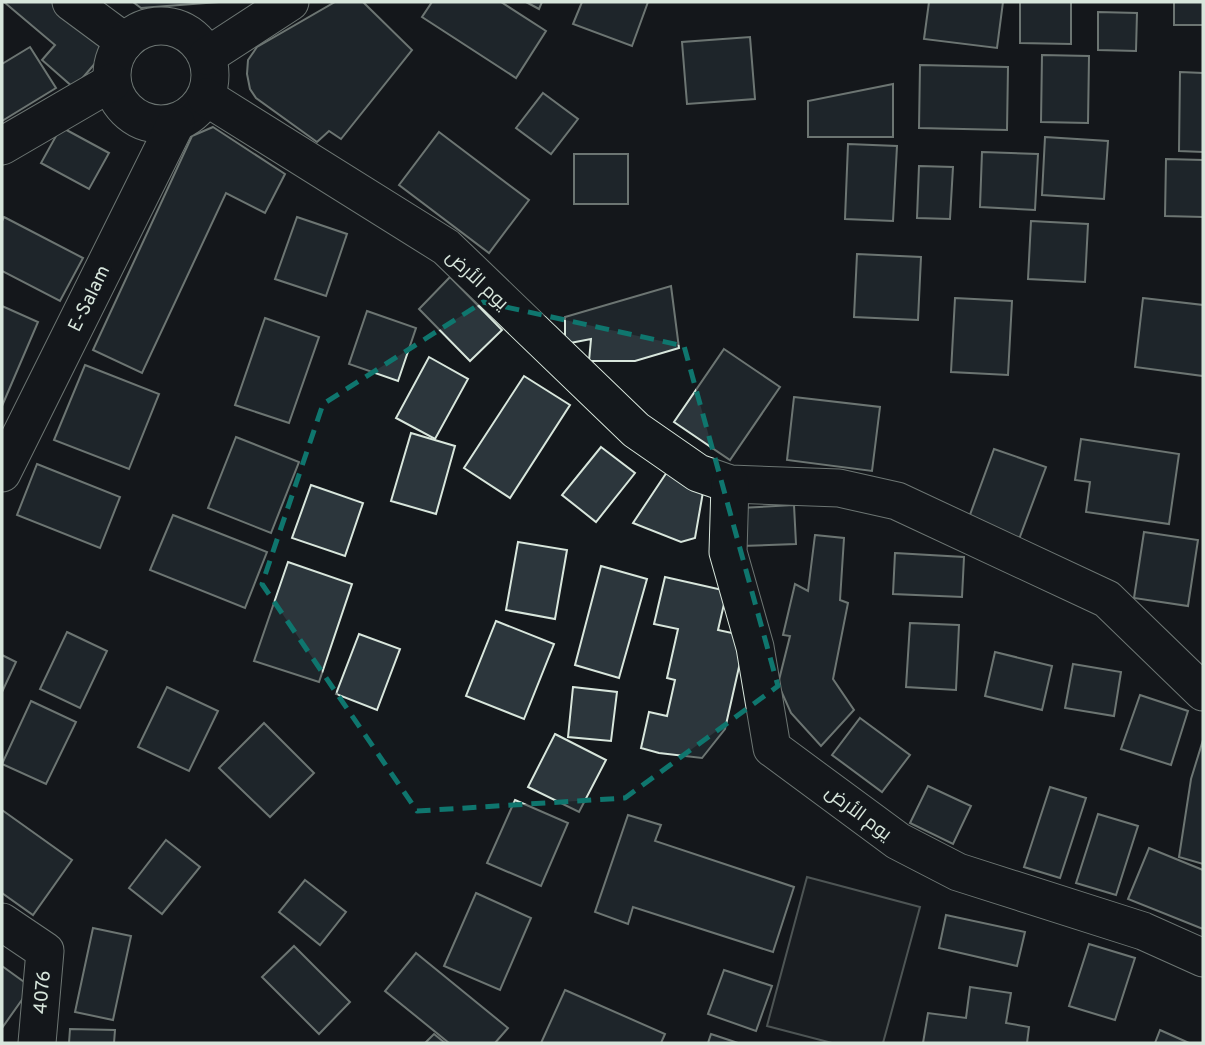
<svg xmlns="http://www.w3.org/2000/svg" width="1205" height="1045" viewBox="0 0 1205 1045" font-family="Overpass,Cairo,sans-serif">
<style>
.green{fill:#202428;stroke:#939e99;stroke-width:2}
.building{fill:#2c363c;stroke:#d8e6dc;stroke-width:2}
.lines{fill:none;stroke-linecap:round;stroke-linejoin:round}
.minor-casing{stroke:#d8e6dc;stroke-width:39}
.minor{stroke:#14181c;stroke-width:37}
.marked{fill:none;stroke:#0f766e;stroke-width:5;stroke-dasharray:14 9;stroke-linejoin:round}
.labels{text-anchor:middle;stroke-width:5;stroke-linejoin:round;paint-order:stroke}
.street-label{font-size:19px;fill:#d8e6dc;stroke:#14181c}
</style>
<rect width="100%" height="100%" fill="#14181c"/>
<polygon class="green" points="807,877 920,907 883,1043 832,1043 767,1026"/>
<g class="building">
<polygon points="4,2 55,2 109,47 74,88 42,60 55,45"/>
<polygon points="133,2 219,2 141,8"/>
<polygon points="335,2 363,2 412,50 341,139 329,131 317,142 256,98 250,89 247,74 248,60 257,47"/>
<polygon points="432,2 501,2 546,31 516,78 422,17"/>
<polygon points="526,2 542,2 539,9"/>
<polygon points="582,2 648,2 632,46 573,24"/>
<polygon points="929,2 1003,2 997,48 924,39"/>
<polygon points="1020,2 1071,2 1071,44 1020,43"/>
<rect x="1174" y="2" width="29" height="23"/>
<polygon points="1098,12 1137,13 1136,51 1098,50"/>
<polygon points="750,37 755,99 687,104 682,42"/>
<polygon points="30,47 56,88 2,121 2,64"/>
<polygon points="1042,55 1089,56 1088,123 1041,122"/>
<polygon points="920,65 1008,67 1007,130 919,128"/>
<polygon points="1180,72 1203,73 1203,152 1179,151"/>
<polygon points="893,84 893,137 808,137 808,101"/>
<polygon points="543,93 578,119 551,154 516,128"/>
<polygon points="61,127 109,153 89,189 41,163"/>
<polygon points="213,127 285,174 265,213 226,193 142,373 93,350 192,136"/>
<polygon points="439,132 529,200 489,253 399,185"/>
<polygon points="1045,137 1108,141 1104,199 1042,195"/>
<polygon points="848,144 897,146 893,221 845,219"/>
<polygon points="982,152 1038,154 1035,210 980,207"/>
<rect x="574" y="154" width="54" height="50"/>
<polygon points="1166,159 1203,160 1203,217 1165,216"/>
<polygon points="919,166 953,167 950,219 917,218"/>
<polygon points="4,217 83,258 60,301 2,271 2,221"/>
<polygon points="297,217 347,234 326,296 275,279"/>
<polygon points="1031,221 1088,224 1085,282 1028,279"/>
<polygon points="857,254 921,257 918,320 854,317"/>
<polygon points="450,277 502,330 470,361 419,309"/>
<polygon points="671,286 679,348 635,361 589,361 591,339 565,344 565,317"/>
<polygon points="955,298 1012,301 1008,375 951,372"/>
<polygon points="1143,298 1203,305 1203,376 1135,367"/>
<polygon points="2,306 38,322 2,406"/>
<polygon points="367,311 416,328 398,381 349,364"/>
<polygon points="265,318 319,337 289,423 235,405"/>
<polygon points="724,349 780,387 730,460 674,422"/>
<polygon points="429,357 468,379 435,439 396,418"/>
<polygon points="85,365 159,394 129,469 54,440"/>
<polygon points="524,376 570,405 510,498 464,468"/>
<polygon points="794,397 880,407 872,471 787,460"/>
<polygon points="411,433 455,446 436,514 391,501"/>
<polygon points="236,437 299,462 271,533 208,508"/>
<polygon points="1081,439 1179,454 1169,524 1086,512 1090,482 1075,480"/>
<polygon points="601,447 635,473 596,522 562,495"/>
<polygon points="994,449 1046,467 1018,542 967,523"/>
<polygon points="37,464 120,497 100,548 17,515"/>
<polygon points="667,472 703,492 695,538 681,542 633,523"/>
<polygon points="311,485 363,503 345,556 292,538"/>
<polygon points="794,505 796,544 742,546 740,508"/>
<polygon points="173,515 267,552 245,608 150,570"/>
<polygon points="1144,532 1198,540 1188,606 1134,598"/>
<polygon points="815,535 844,538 840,600 848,603 833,679 854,710 821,746 791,713 778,684 790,636 783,635 795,584 808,591"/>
<polygon points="518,542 567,550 555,619 506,610"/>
<polygon points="895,553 964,557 962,597 893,594"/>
<polygon points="288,562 352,584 319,682 254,661"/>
<polygon points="601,566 647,579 619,678 575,665"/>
<polygon points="665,577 727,591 718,630 746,636 725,729 702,758 659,753 641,748 649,712 667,716 675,680 667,678 678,629 654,624"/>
<polygon points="496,621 554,644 524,719 466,696"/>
<polygon points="910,623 959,625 956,690 906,687"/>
<polygon points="67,632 107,651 80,708 40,689"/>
<polygon points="359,634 400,649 377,710 336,694"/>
<polygon points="995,652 1052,666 1042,710 985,696"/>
<polygon points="2,655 16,662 2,692"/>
<polygon points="1073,664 1121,672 1114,716 1065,708"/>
<polygon points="167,687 218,711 189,771 138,747"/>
<polygon points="573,687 617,692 611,741 568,737"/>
<polygon points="1140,695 1188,711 1171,765 1121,749"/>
<polygon points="31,701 76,722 46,784 2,764"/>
<polygon points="860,718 910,755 882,792 832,755"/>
<polygon points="264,723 314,773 270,817 219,768"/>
<polygon points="555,734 606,760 579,812 528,787"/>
<polygon points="1203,740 1203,864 1179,857 1191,779"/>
<polygon points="928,786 971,806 953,844 910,823"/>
<polygon points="1050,787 1086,798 1060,878 1024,867"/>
<polygon points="515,800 568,823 541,886 487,863"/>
<polygon points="2,810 72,860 33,915 2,893"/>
<polygon points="1098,814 1138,826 1116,895 1076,883"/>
<polygon points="628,815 661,825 655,841 794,887 773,952 633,907 628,924 595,912"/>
<polygon points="166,840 200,867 162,914 129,888"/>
<polygon points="1149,848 1203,870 1203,929 1128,899"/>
<polygon points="305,880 346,912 320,945 279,912"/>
<polygon points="476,893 531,918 500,990 444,966"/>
<polygon points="946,915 1025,932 1017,966 939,948"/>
<polygon points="93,928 131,936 113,1020 75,1012"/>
<polygon points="1089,944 1135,958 1115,1020 1069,1006"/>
<polygon points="294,946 350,1002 319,1034 262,977"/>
<polygon points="416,953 508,1028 495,1043 449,1043 385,991"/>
<polygon points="2,966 31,987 2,1028"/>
<polygon points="724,970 772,986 756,1031 708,1014"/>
<polygon points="970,987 1011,993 1006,1023 1029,1027 1027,1043 923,1043 928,1013 966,1018"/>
<polygon points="565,990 665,1034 661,1043 541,1043"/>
<polygon points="70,1029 115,1030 114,1043 69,1043"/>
<polygon points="1160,1030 1189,1043 1155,1043"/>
<polygon points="434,1034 445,1043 425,1043"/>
<polygon points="711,1034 738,1043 708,1043"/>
</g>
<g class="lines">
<g class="minor-casing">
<g id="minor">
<polyline points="71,2 125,42"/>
<circle cx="161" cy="75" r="49"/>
<polyline points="207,56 290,2"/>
<polyline points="206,97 446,247 636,430 698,473 730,484 839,488 897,501 1107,599 1203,692"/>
<polyline points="2,146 112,82"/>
<polyline points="2,473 176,123"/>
<polyline points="730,484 728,552 755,647 772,748 898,841 958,872 1143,931 1203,958"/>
<polyline points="2,922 45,951 37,1043"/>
</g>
</g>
<use href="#minor" class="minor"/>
</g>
<path d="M0 0H1205V1045H0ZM 483,302 L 684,346 L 778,686 L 625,798 L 417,811 L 262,584 L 323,404 Z" fill="#14181c" fill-opacity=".55" fill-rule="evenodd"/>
<path class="marked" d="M 483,302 L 684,346 L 778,686 L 625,798 L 417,811 L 262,584 L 323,404 Z"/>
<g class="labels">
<g class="street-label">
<text transform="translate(478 279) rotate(43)" y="7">يوم الأرض</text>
<text transform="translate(88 298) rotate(-64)" y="7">E-Salam</text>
<text transform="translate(859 812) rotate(37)" y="7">يوم الأرض</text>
<text transform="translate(41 992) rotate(-85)" y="7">4076</text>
</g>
</g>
<rect width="1205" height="1045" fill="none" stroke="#d8e6dc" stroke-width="7"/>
</svg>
